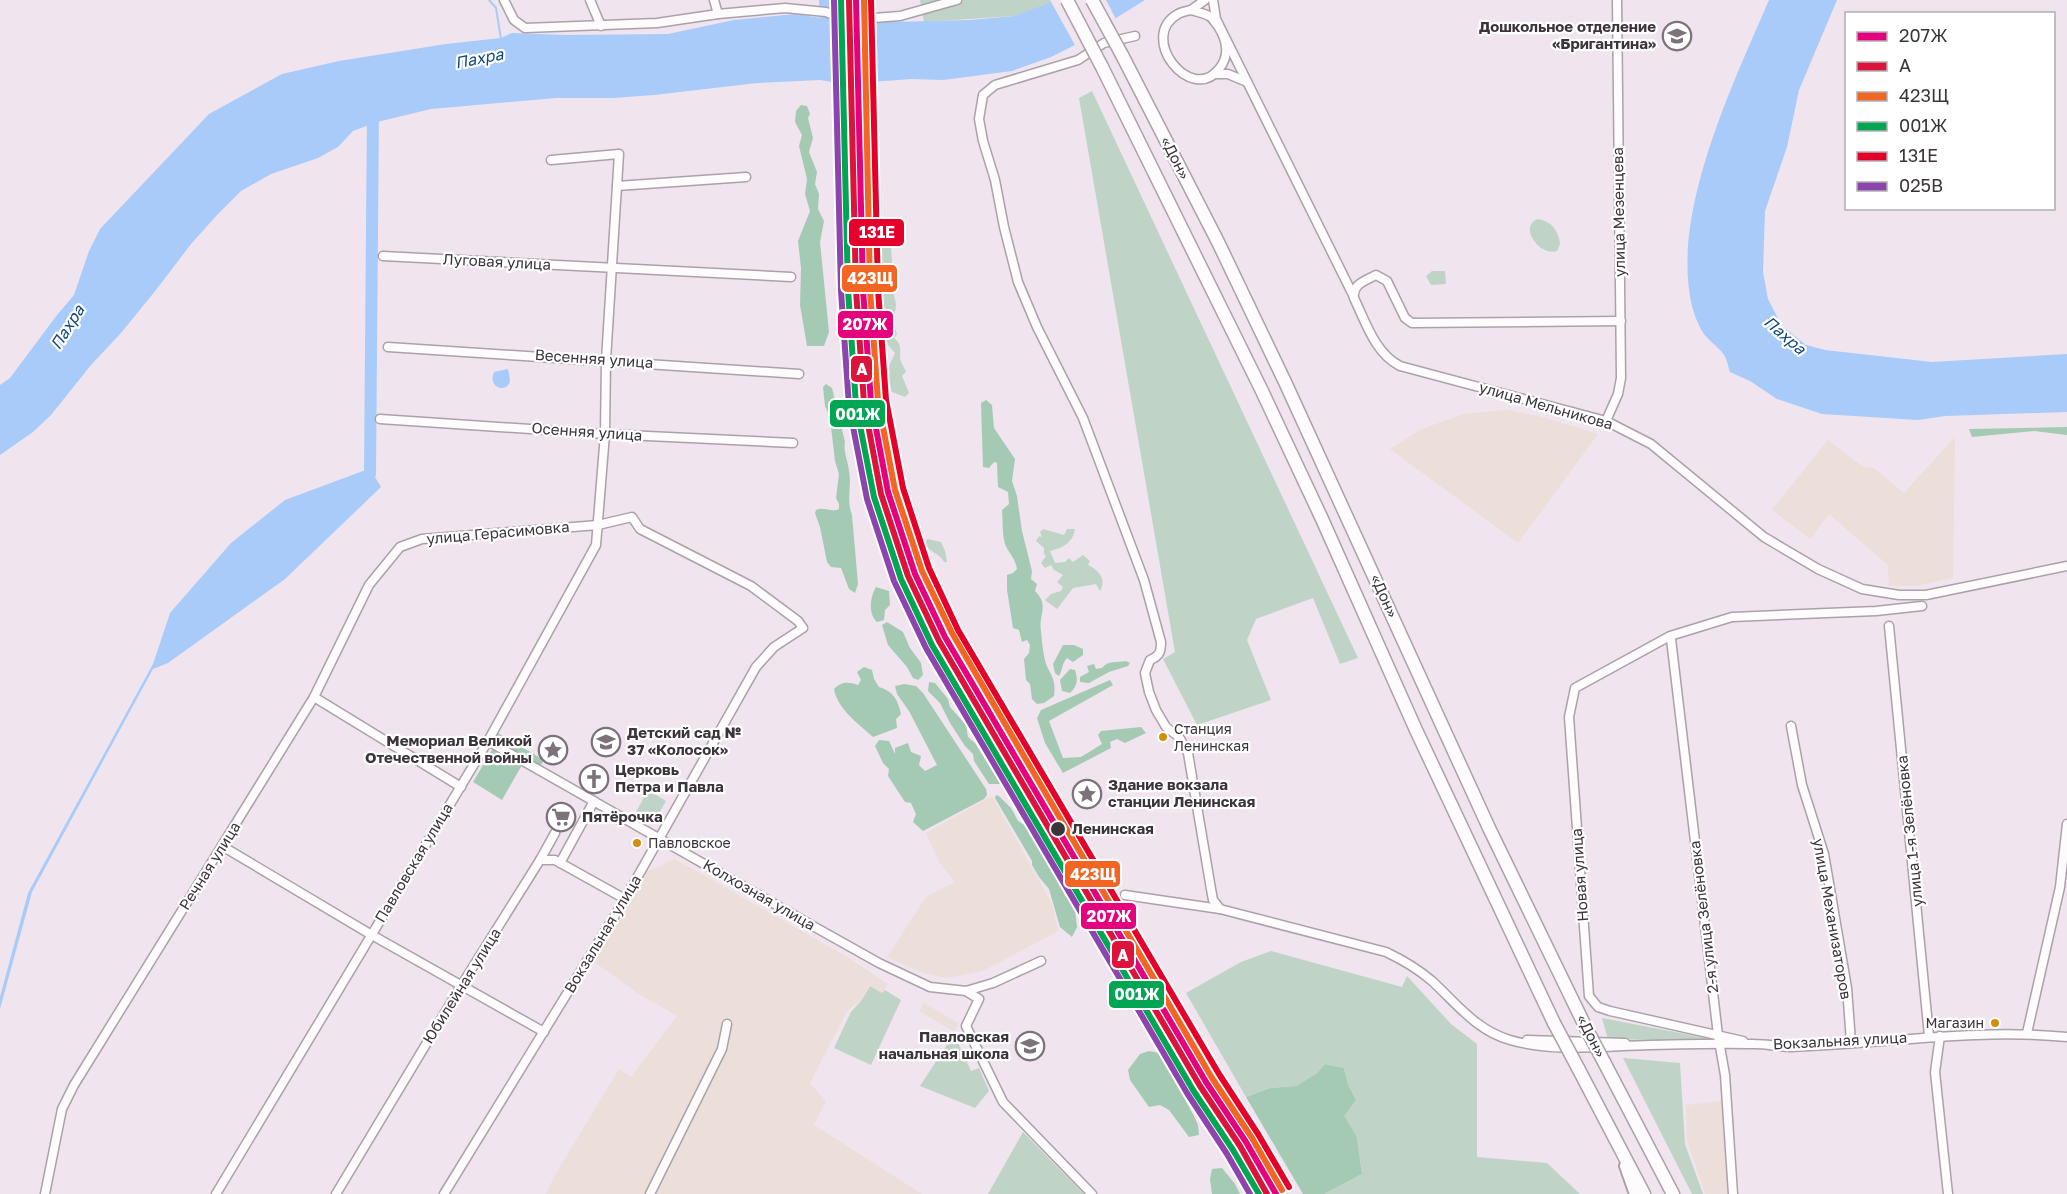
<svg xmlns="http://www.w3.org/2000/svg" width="2067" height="1194" viewBox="0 0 2067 1194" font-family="'Golos Text',sans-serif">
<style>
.industrial{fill:#ecded9}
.green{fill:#bfd4c6}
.forest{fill:#a5cab4}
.water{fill:#a8cbf9}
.pier{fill:#f0e4ee}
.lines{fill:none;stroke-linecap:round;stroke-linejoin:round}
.stream{stroke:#a8cbf9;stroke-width:2}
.river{stroke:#a8cbf9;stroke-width:12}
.minor-casing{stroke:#aba1a9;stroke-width:11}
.major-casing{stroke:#aba1a9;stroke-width:14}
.highway-casing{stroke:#aba1a9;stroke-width:15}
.minor{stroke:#fdfbfc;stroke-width:8}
.major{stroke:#fdfbfc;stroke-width:10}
.highway{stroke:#fdfbfc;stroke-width:12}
.highway-bridge-casing{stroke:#aba1a9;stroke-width:15;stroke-linecap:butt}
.highway-bridge{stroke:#fdfbfc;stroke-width:12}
.rail-1-casing{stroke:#fff;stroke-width:10}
.rail-2-casing{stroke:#fff;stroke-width:10}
.rail-3-casing{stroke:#fff;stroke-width:10}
.rail-4-casing{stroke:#fff;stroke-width:10}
.rail-5-casing{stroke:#fff;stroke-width:10}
.rail-6-casing{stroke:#fff;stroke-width:10}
.rail-1{stroke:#e5007d;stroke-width:6}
.rail-2{stroke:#dc143c;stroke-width:6}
.rail-3{stroke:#f26522;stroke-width:6}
.rail-4{stroke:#00a651;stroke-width:6}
.rail-5{stroke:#e4002b;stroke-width:6}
.rail-6{stroke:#8e44ad;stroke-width:6}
.bus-dot{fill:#d28f0c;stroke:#fff;stroke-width:2}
.stop-dot{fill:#3c343b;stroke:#fff;stroke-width:2}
.labels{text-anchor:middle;stroke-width:4.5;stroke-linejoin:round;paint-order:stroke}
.bus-label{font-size:14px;fill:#3c343b;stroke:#fff;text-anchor:start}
.poi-label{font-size:15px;font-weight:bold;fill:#3c343b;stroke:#fff;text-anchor:start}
.street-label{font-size:15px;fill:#3c343b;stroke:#fff}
.stop-label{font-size:15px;font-weight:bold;fill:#3c343b;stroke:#fff;text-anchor:start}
.water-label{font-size:16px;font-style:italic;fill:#0e487f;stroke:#fff}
.line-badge{stroke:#fff;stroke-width:2}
.badge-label{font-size:16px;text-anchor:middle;font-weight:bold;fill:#fff}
</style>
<rect width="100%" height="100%" fill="#f0e4ee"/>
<g class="industrial">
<polygon points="1507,410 1542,417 1598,434 1518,543 1390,449 1422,429 1464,414"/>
<polygon points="1955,437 1953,578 1915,586 1889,586 1888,565 1829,514 1810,539 1772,510 1828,440 1863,467 1874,468 1904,493"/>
<polygon points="992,796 1052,904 1058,931 983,971 947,978 923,973 887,957 926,897 955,882 939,862 926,833"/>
<polygon points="675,859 847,957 888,984 882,993 869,985 860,1001 847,1011 810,1083 826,1101 814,1125 922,1194 546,1194 555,1175 619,1069 631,1077 677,1016 636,992 589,958 634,888 645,873"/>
<polygon points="924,1003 959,1024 955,1032 919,1011"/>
<polygon points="1722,1101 1728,1194 1705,1194 1687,1140 1686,1105"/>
</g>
<g class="green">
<polygon points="920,0 1055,0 1056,1 1015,16 924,22"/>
<polygon points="1092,91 1358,658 1340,664 1313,598 1256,619 1247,640 1271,700 1197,725 1163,659 1175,652 1079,98"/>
<path d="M 1538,219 C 1551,221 1559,231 1560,244 L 1557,251 C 1539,257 1518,226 1538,219 Z"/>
<path d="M 885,220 L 890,225 L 894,233 C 893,237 891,239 891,242 C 891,259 894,274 893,290 C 893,295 896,300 896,305 C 895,315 892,324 897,334 L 894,338 C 904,346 898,352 901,362 C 903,366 905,369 906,372 L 902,376 L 909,393 L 905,397 L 892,392 L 888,377 L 890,373 L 889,366 L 895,353 L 888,345 L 883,323 L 879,242 L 883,238 L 881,228 Z"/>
<polygon points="1432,271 1445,271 1446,284 1431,285 1426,276"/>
<path d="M 1043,529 L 1064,535 L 1067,529 L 1075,529 C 1073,543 1062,548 1050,551 L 1055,563 L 1065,562 L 1069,558 L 1073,562 L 1083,555 L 1090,561 L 1088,565 C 1099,570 1107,580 1100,591 L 1096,584 L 1073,588 L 1057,609 L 1045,600 L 1051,594 L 1061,591 L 1063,587 L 1057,582 L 1063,575 L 1054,570 L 1051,565 L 1045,568 L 1041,563 L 1046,556 L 1044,554 L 1044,548 L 1036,541 L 1039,536 L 1042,537 L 1040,532 Z"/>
<path d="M 928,539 L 941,542 L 945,551 L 947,562 L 944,562 C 940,553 929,553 924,542 Z"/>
<polygon points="648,790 666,801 654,822 636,812"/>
<polygon points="1271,951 1402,987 1407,976 1451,1024 1477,1044 1477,1157 1547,1163 1580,1194 1324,1194 1362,1174 1357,1137 1343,1116 1356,1100 1348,1084 1344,1068 1325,1064 1317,1073 1296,1086 1270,1088 1246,1097 1186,993 1241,962"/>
<polygon points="870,986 882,993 885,990 901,1000 871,1065 834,1048 851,1012 861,1001"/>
<polygon points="1602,1018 1706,1038 1706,1041 1608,1039"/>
<polygon points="954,1034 971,1071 979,1068 989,1091 975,1108 920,1086"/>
<polygon points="1623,1058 1680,1063 1685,1144 1703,1194 1692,1194"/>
<polygon points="1023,1132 1084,1194 988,1194"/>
</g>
<g class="forest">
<polygon points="801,105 807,106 810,114 808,118 813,138 809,152 817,172 815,184 819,194 818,209 824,221 820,242 829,332 824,346 807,346 800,305 801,268 798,241 810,211 805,194 807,179 799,146 802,135 795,122 796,111"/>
<path d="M 826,384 L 832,388 L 845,442 C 843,451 848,461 849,471 C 852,486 846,499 852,515 L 858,584 L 855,593 L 849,589 L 841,568 L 831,567 L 827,562 L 820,527 L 815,513 L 816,510 C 824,506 831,513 839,509 L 839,504 L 836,498 L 839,474 L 835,461 L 830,418 L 825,406 L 823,387 Z"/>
<path d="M 986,400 L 992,405 L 994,428 L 1015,459 L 1012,481 L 1017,496 L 1022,531 L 1032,571 L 1031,579 L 1037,584 L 1035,591 C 1050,606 1038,614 1041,631 C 1042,641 1043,654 1046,664 C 1052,678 1056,679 1054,696 L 1044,703 L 1037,704 L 1032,699 L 1030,684 L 1026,680 L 1024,659 L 1029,653 L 1030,645 L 1027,640 L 1022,642 L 1019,630 L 1013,628 L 1007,590 L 1007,575 L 1013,573 L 1017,569 C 1015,557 1009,554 1005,544 C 1002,533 1003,520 1002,510 L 1009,504 L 1008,492 L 998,487 L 997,463 L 994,462 L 989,468 L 983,467 L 981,403 Z"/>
<polygon points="2067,427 2067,435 2034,431 1972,437 1969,429"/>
<path d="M 876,587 L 889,591 L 890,605 L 885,610 L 884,620 L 877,622 C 868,614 870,597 876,587 Z"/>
<polygon points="887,622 903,632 910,648 921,663 923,675 918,680 913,678 907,667 888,645 882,625"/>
<path d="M 1063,645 L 1074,645 L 1083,649 L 1083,655 L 1073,662 L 1067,658 C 1062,663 1063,669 1059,676 L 1055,673 L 1053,664 Z"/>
<path d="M 1126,661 L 1130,663 L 1128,666 L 1109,672 L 1089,683 L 1080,682 L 1080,677 L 1089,672 L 1087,666 L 1094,664 L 1096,669 L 1102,668 C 1108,660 1117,663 1126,661 Z"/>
<path d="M 864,667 L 872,670 L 874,679 L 879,687 C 893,691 898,700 901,714 L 896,719 L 897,728 L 873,737 C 860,725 837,709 834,689 C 842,681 848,682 858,685 L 861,680 L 857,672 Z"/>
<path d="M 1070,669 L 1075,670 C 1078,680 1078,685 1070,693 L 1062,691 L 1060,680 Z"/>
<polygon points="1110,680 1113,685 1049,721 1063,758 1081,757 1102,744 1098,735 1101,731 1141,727 1146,733 1125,743 1117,739 1110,742 1111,748 1063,773 1045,743 1037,718 1041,710"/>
<polygon points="929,682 935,683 948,699 950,707 966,725 968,737 975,743 993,772 1003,781 1003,784 989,784 974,761 973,754 965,746 950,723 940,703 928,691"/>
<polygon points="904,684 916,686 923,693 986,789 987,795 984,799 923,831 913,822 916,814 911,803 905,802 888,776 889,769 883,763 875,746 879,740 889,741 895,754 895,748 908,743 911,752 921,756 919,765 925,771 937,765 909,711 897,694 895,686"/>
<polygon points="496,732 544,760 540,767 493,740"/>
<polygon points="493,748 522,765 502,800 473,782"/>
<polygon points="996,795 999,796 1011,808 1018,821 1026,826 1054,870 1065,896 1074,902 1077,927 1072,937 1060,927 1049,889 1039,877 1032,865 1032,861 995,798"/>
<polygon points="1149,1051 1159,1053 1194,1116 1198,1125 1199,1135 1189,1137 1169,1110 1160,1105 1149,1107 1130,1080 1128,1070 1140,1054"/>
<polygon points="1325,1064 1344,1068 1348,1084 1356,1100 1344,1116 1357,1137 1362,1174 1324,1194 1303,1194 1246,1097 1270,1088 1296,1086 1317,1073"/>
<polygon points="1222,1168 1235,1184 1240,1194 1212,1194 1210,1179 1212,1169"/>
</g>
<g class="water">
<polygon points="1057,0 1145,0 1108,23 1097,34 1051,57 1012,71 943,80 911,79 844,84 820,80 757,83 654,95 613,98 556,98 431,109 377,122 353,131 338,147 318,158 271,174 241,191 217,215 191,244 156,290 121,333 91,365 51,415 33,432 0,455 0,385 10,378 57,315 74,295 89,251 100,229 209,114 282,74 339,61 446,44 501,38 512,33 566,35 668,34 734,20 796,14 851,23 970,20 1015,16"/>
<path d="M 1769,0 L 1837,0 L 1799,90 L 1787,147 L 1765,211 L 1763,272 L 1768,299 L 1782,326 L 1806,345 L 1825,350 L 1932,362 L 2067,354 L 2067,412 L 1945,416 L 1918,420 L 1822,414 L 1777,399 L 1750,381 L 1730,372 C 1728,366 1727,359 1724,355 C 1718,346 1707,340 1702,331 C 1698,324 1694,314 1692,306 C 1670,214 1733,84 1769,0 Z"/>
<path d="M 508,369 C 509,374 511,380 509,384 C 503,393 488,386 494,372 Z"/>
<polygon points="363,471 375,477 381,487 285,579 168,663 153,669 32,892 0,1009 0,997 28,893 153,664 170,613 231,543 285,500"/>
</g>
<polygon class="pier" points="1050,0 1106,0 1117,21 1098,36 1076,47"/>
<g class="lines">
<polyline class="stream" points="489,0 496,8 501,39"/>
<g class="river">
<polyline points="825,0 826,23"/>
<polyline points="370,474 373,109"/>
</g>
<g class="minor-casing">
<g id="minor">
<polyline points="504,0 514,20 525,28 657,23 718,14 785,8 826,12 844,19 860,19 900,16 957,0"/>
<polyline points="590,0 601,26"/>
<polyline points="714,0 718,14"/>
<polyline points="1213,0 1216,19 1353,295"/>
<path d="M 1191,10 C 1197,12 1204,13 1209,16 C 1213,18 1215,23 1218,26 C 1227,40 1230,56 1219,69 C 1191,105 1137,37 1178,14 C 1181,12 1187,11 1191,10 Z"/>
<polyline points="1191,10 1205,0"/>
<path d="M 1135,36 L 1104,43 L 1078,60 L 995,85 L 983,95 L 979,119 L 983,141 L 995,180 L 1004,227 L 1018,282 L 1037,327 L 1083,418 L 1144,580 L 1161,642 C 1161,651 1160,656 1150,660 L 1145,673 L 1149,692 L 1156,710 L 1166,727 L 1179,737 L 1188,753 L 1211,889 L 1213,900 L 1220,909 L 1386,952 C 1403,960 1418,969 1432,981 C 1457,1004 1476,1030 1510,1040 C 1555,1053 1604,1046 1650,1045 C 1685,1044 1720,1043 1755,1044 C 1767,1044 1779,1047 1791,1047 C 1883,1044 1975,1028 2067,1037"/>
<polyline points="1215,74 1228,74 1247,82"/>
<polyline points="617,186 746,177"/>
<polyline points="383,256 791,277"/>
<path d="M 1621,321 L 1412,323 L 1405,318 L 1387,281 L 1376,275 C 1365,281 1352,284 1354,298 C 1366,323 1375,353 1400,366 L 1606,421 L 1651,444 L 1764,537 L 1818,569 L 1862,589 L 1899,595 L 1926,595 L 2067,566"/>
<polyline points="388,347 799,374"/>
<polyline points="380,419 605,434 793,443"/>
<polyline points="1606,421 1618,394 1621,378 1617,0"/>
<polyline points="1889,626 1929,1036"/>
<polyline points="1671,639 1718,1035 1725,1075 1733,1194"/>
<polyline points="314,697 461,787"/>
<polyline points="1791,726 1802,785 1824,854 1847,988 1851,1042"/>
<polyline points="488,741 813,926 879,963 930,987 966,991 993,983 1041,961"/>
<polyline points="222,846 370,934 544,1032"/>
<polyline points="540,860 555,833"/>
<polyline points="560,863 594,801"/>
<polyline points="1125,895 1220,909"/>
<polyline points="966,991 979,999 966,1026 1003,1102 1092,1194"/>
<polyline points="2027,1033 2060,887 2067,824"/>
<polyline points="1940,1036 1935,1072 1948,1194"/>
<polyline points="1527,1040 1625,1043"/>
<polyline points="1743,1041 1610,1011 1598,1007 1589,996 1569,717 1575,688 1670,636 1732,617 1876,611 1922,606"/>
<polyline points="45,1194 62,1109 74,1085 314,697 369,585 400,547 422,539 598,525 632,517 640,529 751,586 798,621 803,628 774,647 756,667 625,899 444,1194"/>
<polyline points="216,1194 488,741 596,545 605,434 606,360 619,154 551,160"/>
<polyline points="336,1194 461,986 540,860 555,860 625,899"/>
<polyline points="650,1194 722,1049 727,1024"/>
</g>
</g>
<g class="major-casing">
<polyline id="major" points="1625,1166 1635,1194"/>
</g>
<g class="highway-casing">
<g id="highway">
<polyline points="1122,55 1218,242 1285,382 1489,828 1586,1028"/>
<polyline points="1102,67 1262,391 1322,519 1416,730 1554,1023"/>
<polyline points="1604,1062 1673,1194"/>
<polyline points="1578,1068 1644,1194"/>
</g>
</g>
<use href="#minor" class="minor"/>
<use href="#major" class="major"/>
<use href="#highway" class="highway"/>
<g class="highway-bridge-casing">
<g id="highway-bridge">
<polyline points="1067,0 1102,67"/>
<polyline points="1092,0 1122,55"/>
<polyline points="1554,1023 1578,1068"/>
<polyline points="1586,1028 1604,1062"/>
</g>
</g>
<use href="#highway-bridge" class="highway-bridge"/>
<g class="rail-1-casing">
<polyline id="rail-1" points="856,0 863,290 871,402 888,492 915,574 945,637 1206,1082 1246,1142 1276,1194"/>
</g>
<g class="rail-2-casing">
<polyline id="rail-2" points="849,0 856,290 864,403 881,494 908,576 939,641 1200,1086 1240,1146 1267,1194"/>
</g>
<g class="rail-3-casing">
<polyline id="rail-3" points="864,0 870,290 878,401 895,490 922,571 952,633 1212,1078 1252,1138 1282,1190"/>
</g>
<g class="rail-4-casing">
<polyline id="rail-4" points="841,0 848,290 856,405 874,497 901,579 932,645 1193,1090 1233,1150 1259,1194"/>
</g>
<g class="rail-5-casing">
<polyline id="rail-5" points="871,0 878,289 886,400 903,488 929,568 958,630 1219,1074 1258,1134 1289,1187"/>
</g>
<g class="rail-6-casing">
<polyline id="rail-6" points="834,1 841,291 849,406 867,499 894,581 926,648 1187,1093 1227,1154 1250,1194"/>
</g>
<use href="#rail-1" class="rail-1"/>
<use href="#rail-2" class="rail-2"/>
<use href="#rail-3" class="rail-3"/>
<use href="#rail-4" class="rail-4"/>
<use href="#rail-5" class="rail-5"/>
<use href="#rail-6" class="rail-6"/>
</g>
<defs>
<g id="school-ring" transform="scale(1.5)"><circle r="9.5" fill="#fff" stroke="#7b727a" stroke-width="1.5"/><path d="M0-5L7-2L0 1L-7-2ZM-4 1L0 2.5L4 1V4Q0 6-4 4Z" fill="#7b727a"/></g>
<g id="sight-ring" transform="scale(1.5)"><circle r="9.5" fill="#fff" stroke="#7b727a" stroke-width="1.5"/><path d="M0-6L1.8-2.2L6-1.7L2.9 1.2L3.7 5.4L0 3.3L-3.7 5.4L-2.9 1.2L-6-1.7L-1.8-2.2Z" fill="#7b727a"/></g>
<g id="church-ring" transform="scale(1.5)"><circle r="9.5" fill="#fff" stroke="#7b727a" stroke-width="1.5"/><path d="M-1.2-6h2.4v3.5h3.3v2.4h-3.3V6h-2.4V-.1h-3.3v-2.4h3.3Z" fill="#7b727a"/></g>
<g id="supermarket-ring" transform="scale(1.5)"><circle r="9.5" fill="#fff" stroke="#7b727a" stroke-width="1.5"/><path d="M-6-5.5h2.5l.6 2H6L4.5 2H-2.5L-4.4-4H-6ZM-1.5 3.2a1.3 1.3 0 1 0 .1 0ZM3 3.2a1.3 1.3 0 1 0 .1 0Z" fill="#7b727a"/></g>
</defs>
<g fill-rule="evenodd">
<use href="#school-ring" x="1677" y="36"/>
<use href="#school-ring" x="606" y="742"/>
<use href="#sight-ring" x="553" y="750"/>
<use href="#church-ring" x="594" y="779"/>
<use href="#sight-ring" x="1087" y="794"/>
<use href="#supermarket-ring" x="561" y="817"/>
<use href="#school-ring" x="1030" y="1046"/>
</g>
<g class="bus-dot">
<circle cx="1163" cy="737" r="5"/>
<circle cx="637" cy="843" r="5"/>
<circle cx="1995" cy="1023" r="5"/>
</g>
<circle class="stop-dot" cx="1058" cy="829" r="8"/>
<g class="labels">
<g class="bus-label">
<text x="1174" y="734">Станция<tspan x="1174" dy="17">Ленинская</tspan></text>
<text x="648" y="848">Павловское</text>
<text x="1984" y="1028" text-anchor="end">Магазин</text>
</g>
<g class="poi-label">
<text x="1656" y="32" text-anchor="end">Дошкольное отделение<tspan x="1656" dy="17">«Бригантина»</tspan></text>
<text x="627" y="738">Детский сад №<tspan x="627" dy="17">37 «Колосок»</tspan></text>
<text x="532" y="746" text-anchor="end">Мемориал Великой<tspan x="532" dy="17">Отечественной войны</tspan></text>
<text x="615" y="775">Церковь<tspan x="615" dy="17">Петра и Павла</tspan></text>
<text x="1108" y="790">Здание вокзала<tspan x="1108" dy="17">станции Ленинская</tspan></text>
<text x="582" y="822">Пятёрочка</text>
<text x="1009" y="1042" text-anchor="end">Павловская<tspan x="1009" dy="17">начальная школа</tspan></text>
</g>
<g class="street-label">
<text transform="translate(1175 158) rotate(63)" y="5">«Дон»</text>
<text transform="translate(1619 212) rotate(-91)" y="5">улица Мезенцева</text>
<text transform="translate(497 262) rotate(3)" y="5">Луговая улица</text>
<text transform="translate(594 359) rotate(4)" y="5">Весенняя улица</text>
<text transform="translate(1546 406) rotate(16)" y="5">улица Мельникова</text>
<text transform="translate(587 432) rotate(4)" y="5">Осенняя улица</text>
<text transform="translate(498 533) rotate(-5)" y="5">улица Герасимовка</text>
<text transform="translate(1384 596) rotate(66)" y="5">«Дон»</text>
<text transform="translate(1910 831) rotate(-96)" y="5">улица 1-я Зелёновка</text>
<text transform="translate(414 863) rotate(-59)" y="5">Павловская улица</text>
<text transform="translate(210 866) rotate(-58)" y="5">Речная улица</text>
<text transform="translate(1580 875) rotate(-94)" y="5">Новая улица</text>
<text transform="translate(759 895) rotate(30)" y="5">Колхозная улица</text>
<text transform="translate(1704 917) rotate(-97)" y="5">2-я улица Зелёновка</text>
<text transform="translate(1832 919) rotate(80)" y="5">улица Механизаторов</text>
<text transform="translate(603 934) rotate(-59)" y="5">Вокзальная улица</text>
<text transform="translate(462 986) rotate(-58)" y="5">Юбилейная улица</text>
<text transform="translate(1591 1036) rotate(63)" y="5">«Дон»</text>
<text transform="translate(1840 1041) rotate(-3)" y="5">Вокзальная улица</text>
</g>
<g class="stop-label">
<text x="1072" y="834">Ленинская</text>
</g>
<g class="water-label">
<text transform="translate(479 58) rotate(-11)" y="6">Пахра</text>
<text transform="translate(67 327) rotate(-58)" y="6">Пахра</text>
<text transform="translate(1785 335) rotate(41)" y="6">Пахра</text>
</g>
</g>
<g class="line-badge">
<rect x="848" y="218" width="57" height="29" rx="6" fill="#e4002b"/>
<rect x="841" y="264" width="57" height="29" rx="6" fill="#f26522"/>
<rect x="837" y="310" width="57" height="29" rx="6" fill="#e5007d"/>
<rect x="850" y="355" width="23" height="28" rx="6" fill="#dc143c"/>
<rect x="829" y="399" width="57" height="29" rx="6" fill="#00a651"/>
<rect x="1064" y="860" width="57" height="28" rx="6" fill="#f26522"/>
<rect x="1080" y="902" width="57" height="28" rx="6" fill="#e5007d"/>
<rect x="1111" y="940" width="24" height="29" rx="6" fill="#dc143c"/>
<rect x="1108" y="980" width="57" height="29" rx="6" fill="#00a651"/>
</g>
<g class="badge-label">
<text x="877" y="238">131Е</text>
<text x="870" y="284">423Щ</text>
<text x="865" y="330">207Ж</text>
<text x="862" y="375">A</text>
<text x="858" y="420">001Ж</text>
<text x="1093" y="880">423Щ</text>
<text x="1109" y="922">207Ж</text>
<text x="1123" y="961">A</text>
<text x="1137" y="1000">001Ж</text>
</g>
<rect x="1845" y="12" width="210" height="198" fill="#ffffff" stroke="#b1aeb1" stroke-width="1.5"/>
<rect x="1857" y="32" width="30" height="9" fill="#e5007d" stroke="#b1aeb1" stroke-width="1.5"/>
<text x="1899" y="42" font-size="18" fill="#3c343b">207Ж</text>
<rect x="1857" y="62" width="30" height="9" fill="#dc143c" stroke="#b1aeb1" stroke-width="1.5"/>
<text x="1899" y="72" font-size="18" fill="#3c343b">A</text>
<rect x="1857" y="92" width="30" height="9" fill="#f26522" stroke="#b1aeb1" stroke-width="1.5"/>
<text x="1899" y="102" font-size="18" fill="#3c343b">423Щ</text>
<rect x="1857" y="122" width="30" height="9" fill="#00a651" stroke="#b1aeb1" stroke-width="1.5"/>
<text x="1899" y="132" font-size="18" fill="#3c343b">001Ж</text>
<rect x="1857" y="152" width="30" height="9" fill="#e4002b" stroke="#b1aeb1" stroke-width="1.5"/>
<text x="1899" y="162" font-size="18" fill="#3c343b">131Е</text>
<rect x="1857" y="182" width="30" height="9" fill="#8e44ad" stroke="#b1aeb1" stroke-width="1.5"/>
<text x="1899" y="192" font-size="18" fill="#3c343b">025В</text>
</svg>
